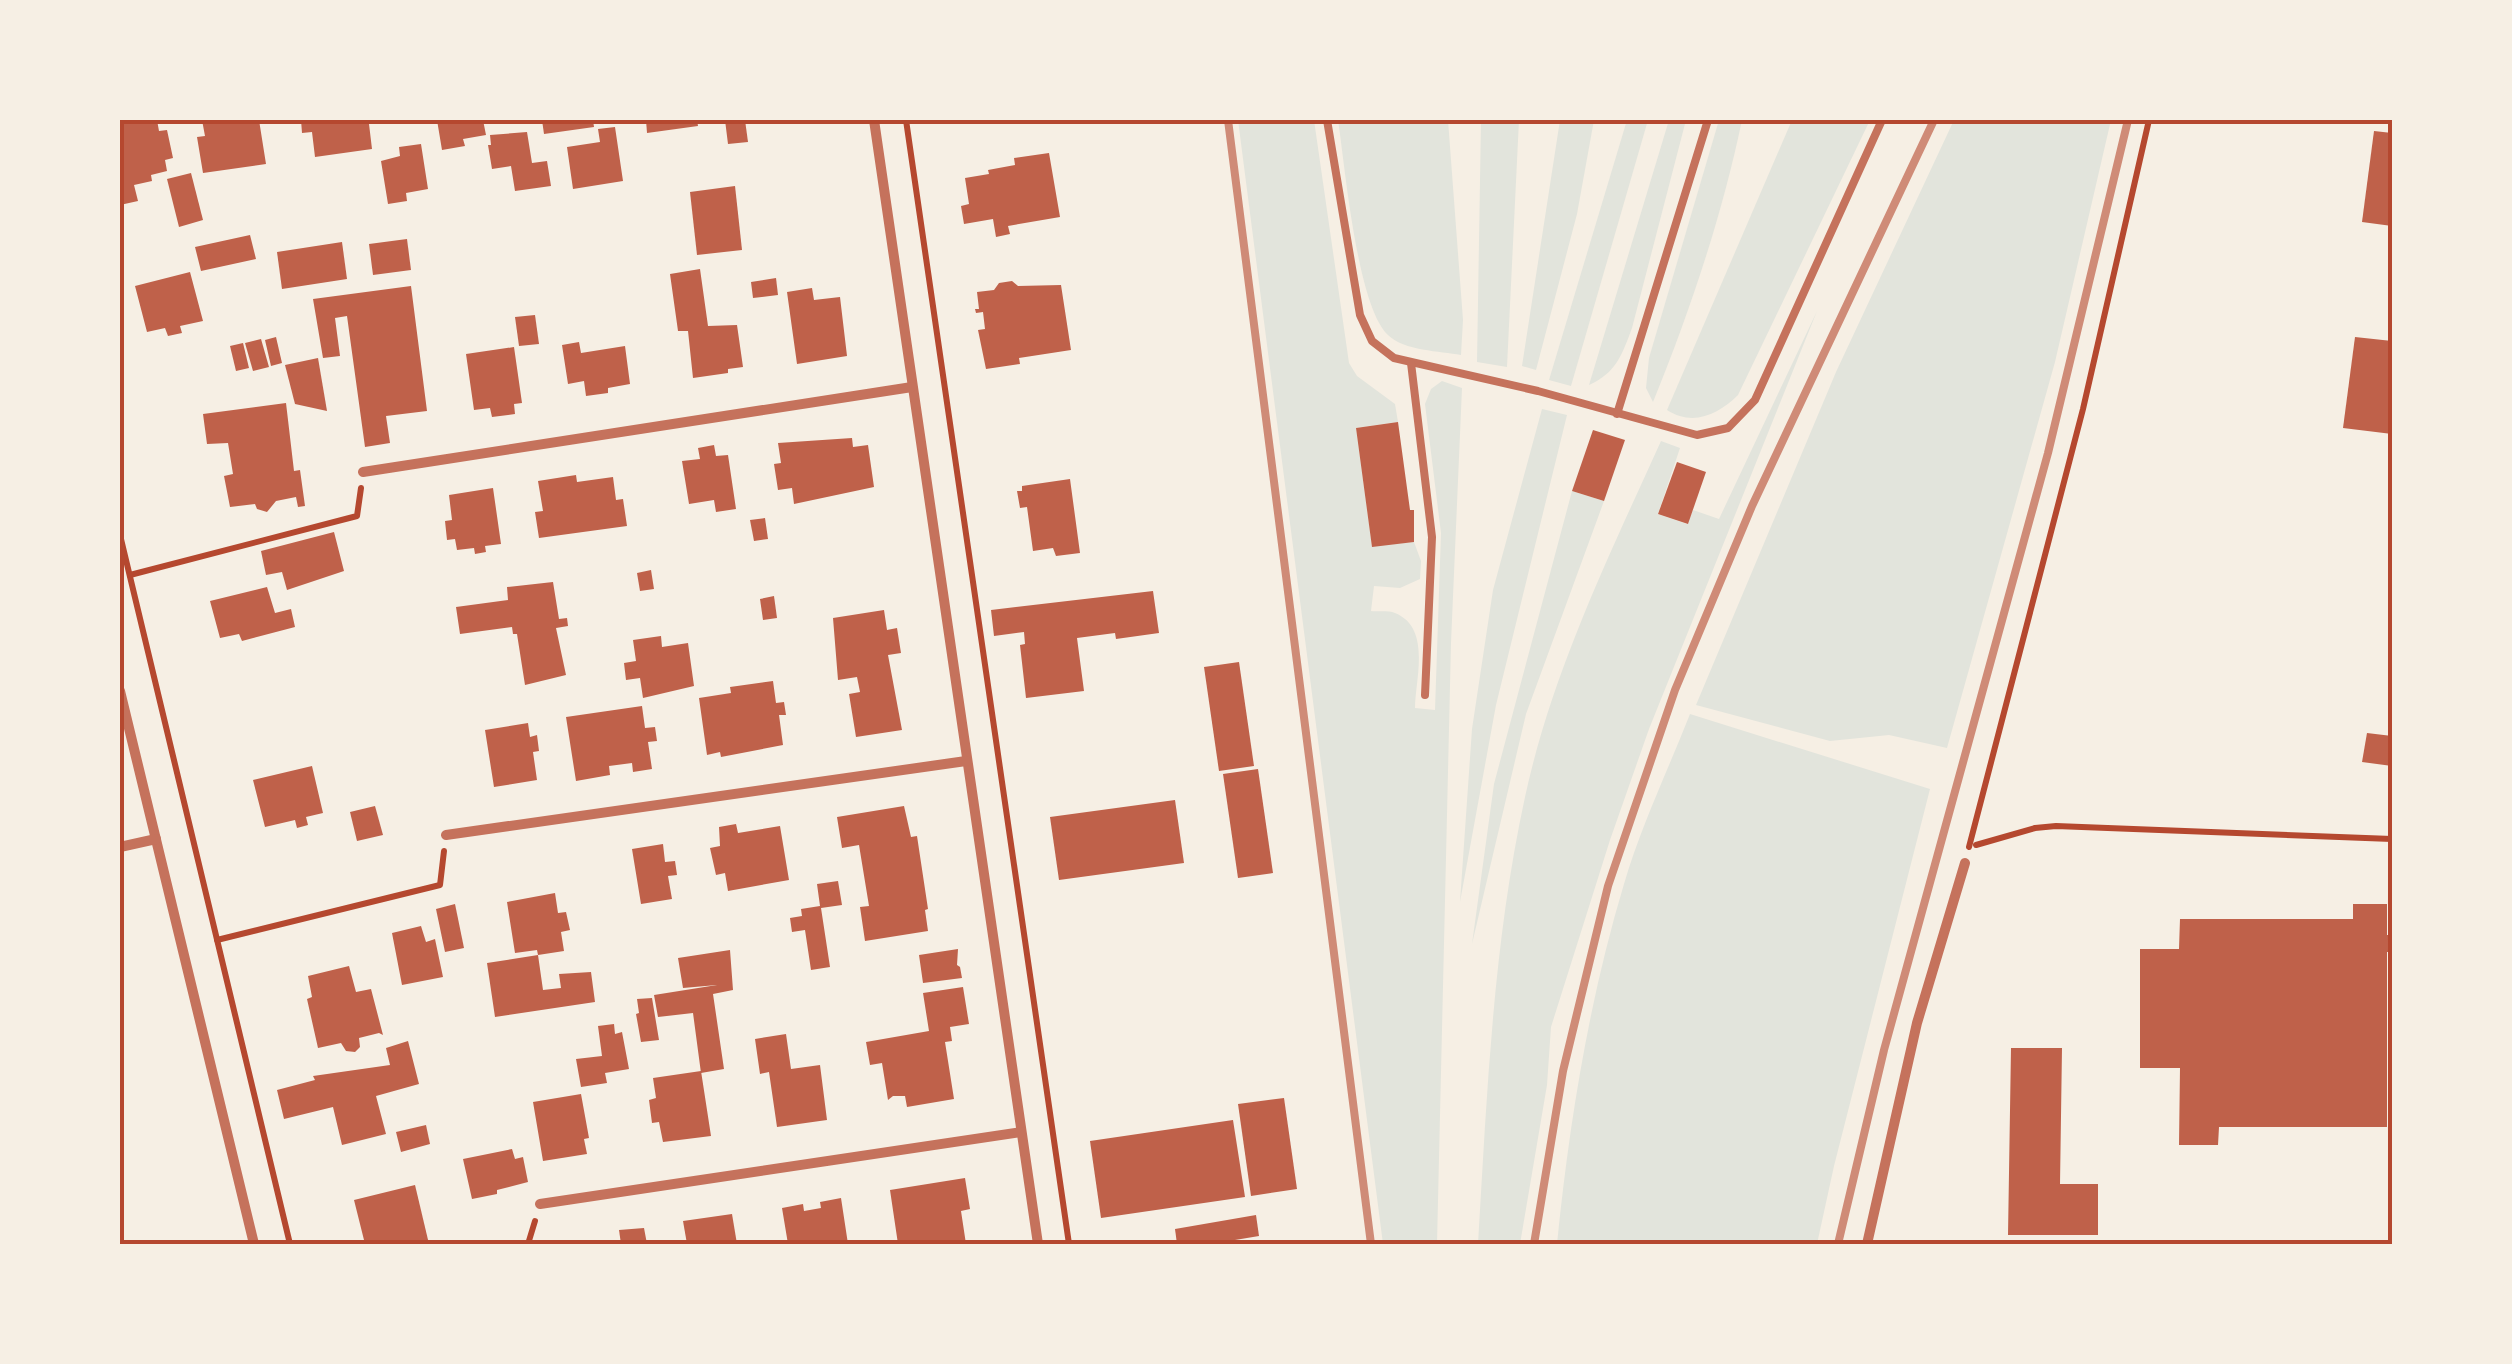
<svg xmlns="http://www.w3.org/2000/svg" width="2512" height="1364" viewBox="0 0 2512 1364" font-family="Ubuntu,sans-serif">
<style>
.green{fill:#e2e4dc}
.building{fill:#bf614a}
.lines{fill:none;stroke-linecap:round;stroke-linejoin:round}
.path{stroke:#b5482f;stroke-width:6}
.service{stroke:#c5725c;stroke-width:8}
.minor{stroke:#c5725c;stroke-width:10}
.rail{stroke:#cf8b77;stroke-width:8}
.neatline{fill:none;stroke:#b5482f;stroke-width:4}
</style>
<rect width="100%" height="100%" fill="#f6efe4"/>
<g class="green">
<path d="M 1238,120 L 1314,120 L 1349,363 L 1357,376 L 1395,404 L 1398,422 L 1356,428 L 1372,546 L 1414,542 L 1421,561 L 1420,579 L 1400,588 L 1374,586 L 1371,611 C 1377,612 1388,610 1395,613 C 1432,628 1415,680 1415,708 L 1435,710 L 1441,533 L 1425,404 L 1431,389 L 1442,381 L 1462,388 L 1451,643 L 1437,1244 L 1383,1244 Z"/>
<path d="M 1338,120 L 1448,120 L 1463,320 L 1461,355 C 1440,351 1404,351 1388,335 C 1357,306 1345,166 1338,120 Z"/>
<polygon points="1481,120 1519,120 1507,367 1477,362"/>
<polygon points="1560,120 1594,120 1577,214 1536,370 1522,366"/>
<polygon points="1627,120 1648,120 1571,386 1549,380"/>
<path d="M 1669,120 L 1686,120 L 1632,328 C 1622,355 1616,373 1589,385 Z"/>
<path d="M 1719,120 L 1742,120 C 1722,216 1690,311 1653,402 L 1646,388 L 1649,358 Z"/>
<path d="M 1792,120 L 1870,120 L 1738,395 C 1719,414 1693,427 1667,410 Z"/>
<polygon points="1954,120 2111,120 2055,362 1947,748 1889,735 1830,741 1696,705 1836,372"/>
<path d="M 1817,311 L 1649,729 L 1610,840 L 1551,1027 L 1547,1085 L 1520,1244 L 1478,1244 C 1487,1094 1493,944 1525,797 C 1552,672 1609,556 1661,441 L 1680,448 L 1658,514 L 1687,524 L 1693,510 L 1719,519 Z"/>
<polygon points="1542,409 1567,415 1496,705 1460,902 1472,729 1493,590"/>
<polygon points="1572,491 1604,501 1526,714 1472,944 1494,784"/>
<path d="M 1690,714 L 1930,789 L 1834,1166 L 1817,1244 L 1557,1244 C 1569,1124 1589,1000 1624,884 C 1641,826 1668,770 1690,714 Z"/>
</g>
<g class="building">
<polygon points="120,120 157,120 159,131 167,130 173,158 165,160 167,171 151,175 152,181 134,185 138,201 120,205"/>
<polygon points="202,120 259,120 266,164 203,173 197,137 205,136"/>
<polygon points="301,120 382,120 382,122 369,124 372,149 315,157 312,132 302,133"/>
<polygon points="437,120 483,120 486,135 463,139 465,146 442,150"/>
<polygon points="542,120 593,120 594,127 544,134"/>
<polygon points="646,120 697,120 698,126 647,133"/>
<polygon points="725,120 745,120 748,142 728,144"/>
<polygon points="615,127 623,181 573,189 567,147 600,142 598,129"/>
<polygon points="2374,131 2392,133 2392,226 2362,222"/>
<polygon points="527,132 532,163 547,161 551,186 515,191 511,166 492,169 488,145 491,145 490,135"/>
<polygon points="421,144 428,189 406,193 407,201 388,204 381,161 400,156 399,147"/>
<polygon points="1049,153 1060,217 1008,226 1010,234 996,237 993,219 964,224 961,206 969,204 965,178 989,174 988,170 1015,165 1014,158"/>
<polygon points="191,173 203,220 179,227 167,179"/>
<polygon points="735,186 742,250 697,255 690,192"/>
<polygon points="250,235 256,259 201,271 195,247"/>
<polygon points="407,239 411,270 373,275 369,244"/>
<polygon points="342,242 347,279 282,289 277,252"/>
<polygon points="700,269 708,326 737,325 743,367 728,369 728,373 693,378 688,331 678,331 670,274"/>
<polygon points="190,272 203,321 180,326 182,333 168,336 165,328 147,332 135,286"/>
<polygon points="776,278 778,295 753,298 751,282"/>
<polygon points="1012,281 1018,286 1061,285 1071,350 1019,358 1020,364 986,369 978,330 985,329 983,312 976,313 975,309 979,309 977,292 994,290 999,283"/>
<polygon points="411,286 427,411 386,416 390,443 365,447 347,316 335,318 340,356 323,358 313,299"/>
<polygon points="812,288 814,300 840,297 847,356 797,364 787,292"/>
<polygon points="535,315 539,344 519,346 515,317"/>
<polygon points="276,337 282,363 271,366 265,340"/>
<polygon points="2355,337 2392,341 2392,434 2343,428"/>
<polygon points="261,339 269,367 253,371 245,343"/>
<polygon points="579,342 581,353 625,346 630,384 608,388 608,393 586,396 584,381 568,384 562,345"/>
<polygon points="243,343 249,368 236,371 230,346"/>
<polygon points="514,347 522,403 514,404 515,414 492,417 490,408 474,410 466,354"/>
<polygon points="318,358 327,411 295,404 285,365"/>
<polygon points="286,403 294,471 300,470 305,506 298,507 296,497 276,501 267,512 257,509 255,504 230,507 224,476 233,474 228,443 207,444 203,414"/>
<polygon points="1398,422 1410,510 1414,510 1414,542 1372,547 1356,428"/>
<polygon points="1593,430 1625,440 1604,501 1572,491"/>
<polygon points="852,438 853,447 868,445 874,487 794,504 792,488 778,490 774,464 781,463 778,443"/>
<polygon points="714,445 716,456 728,455 736,509 716,512 714,500 689,504 682,461 700,459 698,448"/>
<polygon points="1677,462 1706,472 1688,524 1658,514"/>
<polygon points="576,475 577,482 613,477 616,500 623,499 627,526 539,538 535,512 543,511 538,481"/>
<polygon points="1070,479 1080,553 1056,556 1053,548 1033,551 1027,507 1020,508 1017,491 1022,491 1022,486"/>
<polygon points="493,488 501,544 485,546 486,552 475,554 474,548 457,550 455,539 447,540 445,521 452,520 449,495"/>
<polygon points="765,518 768,539 754,541 750,520"/>
<polygon points="334,532 344,571 287,590 282,572 266,575 261,551"/>
<polygon points="651,570 654,589 640,591 637,573"/>
<polygon points="553,582 559,619 567,618 568,626 556,628 566,675 525,685 517,634 513,634 512,627 460,634 456,607 508,600 507,587"/>
<polygon points="267,587 275,613 291,609 295,627 242,641 239,634 220,638 210,601"/>
<polygon points="1153,591 1159,633 1116,639 1115,633 1077,638 1084,691 1026,698 1020,645 1025,644 1024,632 994,636 991,610"/>
<polygon points="774,596 777,618 763,620 760,599"/>
<polygon points="884,610 887,630 897,628 901,653 888,655 902,730 856,737 849,694 860,692 857,677 838,680 833,618"/>
<polygon points="661,636 662,647 688,643 694,686 643,698 640,678 626,680 624,663 636,661 633,640"/>
<polygon points="1239,662 1254,766 1219,771 1204,667"/>
<polygon points="773,681 776,703 784,702 786,715 779,715 783,745 721,757 720,752 707,755 699,698 731,693 730,687"/>
<polygon points="642,706 645,728 655,727 657,741 648,742 652,769 633,772 632,763 609,766 610,775 576,781 566,717"/>
<polygon points="528,723 530,737 537,735 539,751 533,752 537,780 494,787 485,730"/>
<polygon points="2367,733 2392,736 2392,766 2362,762"/>
<polygon points="312,766 323,813 306,817 308,825 297,828 295,820 265,827 253,780"/>
<polygon points="1258,769 1273,873 1238,878 1223,774"/>
<polygon points="1175,800 1184,863 1059,880 1050,817"/>
<polygon points="375,806 383,835 357,841 350,812"/>
<polygon points="904,806 911,837 917,836 928,909 925,910 928,931 865,941 860,907 869,906 859,845 842,848 837,817"/>
<polygon points="736,824 738,833 780,826 789,880 728,891 725,873 716,875 710,848 720,846 719,827"/>
<polygon points="663,844 665,862 675,861 677,875 668,876 672,899 641,904 632,849"/>
<polygon points="838,881 842,905 821,908 830,967 811,970 805,930 792,932 790,918 802,916 801,909 820,906 817,884"/>
<polygon points="555,893 558,913 566,912 570,930 561,932 564,951 538,955 537,950 515,953 507,902"/>
<polygon points="455,904 464,948 445,952 436,909"/>
<polygon points="2353,904 2387,904 2387,935 2392,935 2392,952 2387,952 2387,1127 2219,1127 2218,1145 2179,1145 2180,1068 2140,1068 2140,949 2179,949 2180,919 2353,919"/>
<polygon points="421,926 426,942 435,939 443,977 402,985 392,933"/>
<polygon points="958,949 957,965 960,967 962,978 923,983 919,955"/>
<polygon points="730,950 733,990 713,994 724,1069 701,1073 693,1013 658,1017 654,995 717,985 683,988 678,958"/>
<polygon points="538,955 543,990 561,988 559,974 591,972 595,1002 495,1017 487,963"/>
<polygon points="349,966 356,992 371,989 383,1035 379,1033 359,1038 360,1047 355,1052 346,1051 341,1043 318,1048 307,999 312,997 308,976"/>
<polygon points="963,987 969,1024 950,1027 952,1041 945,1042 954,1099 907,1107 905,1096 893,1096 888,1100 882,1063 870,1065 866,1042 929,1031 923,993"/>
<polygon points="652,998 659,1040 641,1042 636,1014 639,1013 637,999"/>
<polygon points="614,1024 615,1034 622,1032 629,1069 605,1073 607,1083 581,1087 576,1059 602,1056 598,1026"/>
<polygon points="786,1034 791,1069 820,1065 827,1120 777,1127 769,1072 760,1074 755,1039"/>
<polygon points="408,1041 419,1084 376,1096 386,1134 342,1145 333,1107 284,1119 277,1090 315,1080 313,1076 390,1065 386,1048"/>
<polygon points="2011,1048 2062,1048 2060,1184 2098,1184 2098,1235 2008,1235"/>
<polygon points="701,1071 711,1136 663,1142 659,1122 652,1123 649,1100 656,1098 653,1078"/>
<polygon points="581,1094 589,1138 584,1139 587,1154 543,1161 533,1102"/>
<polygon points="1284,1098 1297,1189 1251,1196 1238,1104"/>
<polygon points="1233,1120 1245,1197 1101,1218 1090,1141"/>
<polygon points="426,1125 430,1144 401,1152 396,1132"/>
<polygon points="512,1149 515,1159 523,1157 528,1182 497,1190 497,1194 472,1199 463,1159"/>
<polygon points="965,1178 970,1209 961,1211 966,1244 898,1244 890,1190"/>
<polygon points="415,1185 429,1244 365,1244 354,1200"/>
<polygon points="841,1198 848,1244 788,1244 782,1208 803,1204 804,1211 821,1208 820,1202"/>
<polygon points="732,1214 737,1244 687,1244 683,1221"/>
<polygon points="1256,1215 1259,1236 1211,1244 1177,1244 1175,1229"/>
<polygon points="644,1228 647,1244 621,1244 619,1230"/>
</g>
<g class="lines">
<g class="path">
<polyline points="906,120 1069,1244"/>
<polyline points="120,535 290,1244"/>
<polyline points="130,575 357,516 361,488"/>
<polyline points="1976,845 2035,828 2056,826 2392,839"/>
<polyline points="1969,847 2083,409 2149,120"/>
<polyline points="217,940 440,885 444,851"/>
<polyline points="528,1244 535,1221"/>
</g>
<g class="service">
<polyline points="1327,120 1360,315 1372,341 1394,358 1538,391 1697,435 1728,428 1755,400 1882,120"/>
<polyline points="1411,363 1432,537 1425,695"/>
<polyline points="1617,414 1708,120"/>
</g>
<g class="minor">
<polyline points="874,120 1038,1244"/>
<polyline points="363,472 912,387"/>
<polyline points="120,691 254,1244"/>
<polyline points="446,835 966,761"/>
<polyline points="120,847 156,839"/>
<polyline points="540,1204 1021,1132"/>
<polyline points="1867,1244 1917,1023 1965,863"/>
</g>
<g class="rail">
<polyline points="1228,120 1371,1244"/>
<polyline points="1534,1244 1563,1071 1608,886 1675,690 1752,506 1934,120"/>
<polyline points="1838,1244 1884,1050 2048,453 2128,120"/>
</g>
</g>
<rect width="2512" height="1364" fill="none" stroke="#f6efe4" stroke-width="245"/>
<rect x="122" y="122" width="2268" height="1120" class="neatline"/>
</svg>
